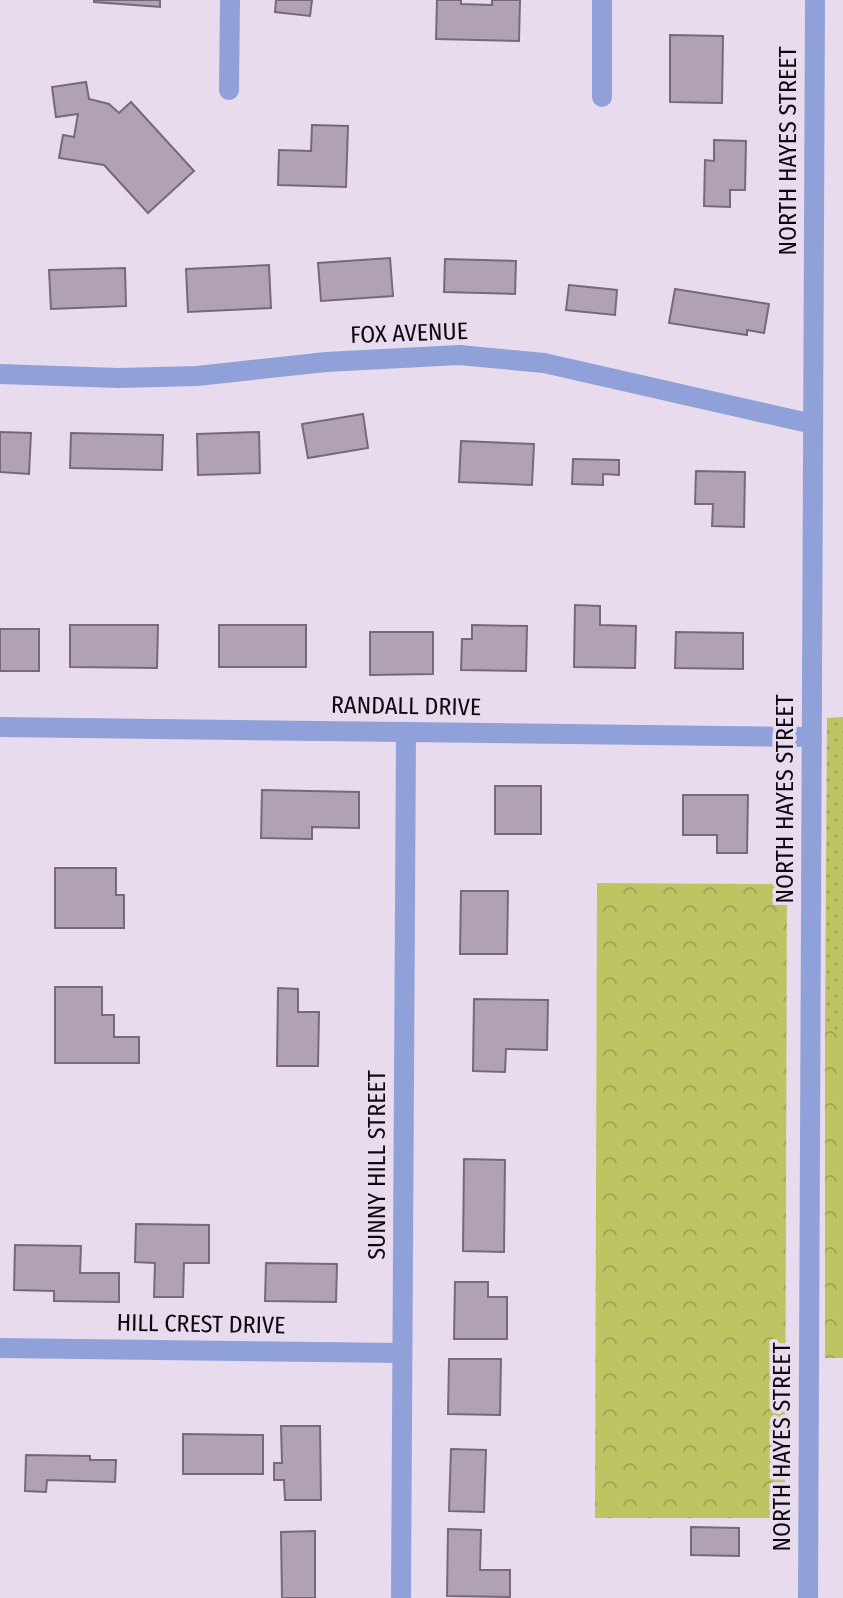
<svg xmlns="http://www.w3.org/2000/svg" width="843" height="1598" viewBox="0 0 843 1598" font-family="'Fira Sans Condensed',sans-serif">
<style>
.grass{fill:url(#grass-dots)}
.forest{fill:url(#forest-crowns)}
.building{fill:#b0a2b4;stroke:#75697a;stroke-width:2}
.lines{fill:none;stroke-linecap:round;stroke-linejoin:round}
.minor{stroke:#90a1d9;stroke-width:20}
.labels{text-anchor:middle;stroke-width:7;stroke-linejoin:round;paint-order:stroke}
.street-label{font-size:24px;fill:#0e0910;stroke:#e9dbee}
</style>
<defs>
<pattern id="grass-dots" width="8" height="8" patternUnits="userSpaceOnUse" patternTransform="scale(2)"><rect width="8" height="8" fill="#bfc463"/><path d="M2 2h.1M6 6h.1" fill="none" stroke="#a3a755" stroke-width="1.8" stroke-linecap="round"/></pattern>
<pattern id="forest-crowns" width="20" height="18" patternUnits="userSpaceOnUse" patternTransform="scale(2)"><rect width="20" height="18" fill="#bfc463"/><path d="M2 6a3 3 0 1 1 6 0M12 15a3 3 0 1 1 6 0" fill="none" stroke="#a3a755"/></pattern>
</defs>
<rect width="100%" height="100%" fill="#e9dbee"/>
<polygon class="grass" points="843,717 843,1030 825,1030 827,718"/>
<g class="forest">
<polygon points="597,883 787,884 785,1518 595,1518"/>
<rect x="825" y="1030" width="18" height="328"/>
</g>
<g class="building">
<polygon points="94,0 160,0 160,7 94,2"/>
<polygon points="276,0 312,0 310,16 275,12"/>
<polygon points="437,0 461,0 461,4 492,5 492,0 520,0 519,41 436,39"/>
<polygon points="670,35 723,36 722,103 670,102"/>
<polygon points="86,82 89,99 109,104 119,113 131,102 194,171 148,213 104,165 59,158 63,135 74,137 78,114 56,117 52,87"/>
<polygon points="312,125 348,126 346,187 278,185 279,150 311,151"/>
<polygon points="714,140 746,141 745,190 730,190 730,207 704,206 705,160 714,161"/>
<polygon points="390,258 393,296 321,301 318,263"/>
<polygon points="445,259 516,261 515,294 444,292"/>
<polygon points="269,265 271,308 188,312 186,269"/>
<polygon points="125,268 126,306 51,309 49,270"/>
<polygon points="569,285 617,290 615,315 566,310"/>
<polygon points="675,289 769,304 764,333 747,330 747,335 669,323"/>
<polygon points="363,414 368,448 308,458 302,424"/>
<polygon points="0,432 31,433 29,474 0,472"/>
<polygon points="259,432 260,473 198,475 197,434"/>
<polygon points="71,433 163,435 162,470 70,468"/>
<polygon points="461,441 534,444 532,485 459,482"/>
<polygon points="573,459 619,460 619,475 603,474 603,485 572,484"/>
<polygon points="696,471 745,472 744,527 712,526 713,504 695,504"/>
<polygon points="575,605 600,606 600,625 636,626 635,668 574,667"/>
<polygon points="70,625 158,625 157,668 70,667"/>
<rect x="219" y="625" width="87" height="42"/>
<polygon points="472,625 527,626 526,671 461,670 462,639 472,639"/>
<rect x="0" y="629" width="39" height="42"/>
<polygon points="370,632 433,632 433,674 370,675"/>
<polygon points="676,632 743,633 743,669 675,668"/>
<rect x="495" y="786" width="46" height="48"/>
<polygon points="262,790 359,792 359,828 312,827 312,839 261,838"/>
<polygon points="683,795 748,795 747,853 717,853 717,835 683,835"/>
<polygon points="55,868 116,868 116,895 124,895 124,928 55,928"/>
<polygon points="461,891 508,891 507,954 460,954"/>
<polygon points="55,987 102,987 102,1015 114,1015 114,1037 139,1037 139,1063 55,1063"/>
<polygon points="278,988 298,989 298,1012 319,1012 318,1066 277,1066"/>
<polygon points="474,999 548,1000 547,1050 506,1049 505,1072 473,1071"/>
<polygon points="464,1159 505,1160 504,1252 463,1251"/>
<polygon points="136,1224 209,1225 209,1263 184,1263 183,1297 154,1297 155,1263 135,1262"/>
<polygon points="15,1245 81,1246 80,1273 119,1273 119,1302 54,1301 54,1291 14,1290"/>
<polygon points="266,1263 337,1264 336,1302 265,1301"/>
<polygon points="455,1282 488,1282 488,1297 507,1297 507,1339 454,1339"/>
<polygon points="449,1359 501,1359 500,1415 448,1414"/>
<polygon points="281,1426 320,1426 321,1500 285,1500 284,1480 274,1480 274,1463 282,1463"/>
<polygon points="183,1434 263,1435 263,1474 183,1474"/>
<polygon points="451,1449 486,1450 484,1512 449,1511"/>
<polygon points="26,1455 90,1456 90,1460 116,1460 115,1482 47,1480 46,1492 25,1491"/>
<polygon points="691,1527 739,1528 739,1556 691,1555"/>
<polygon points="448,1529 481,1530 480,1570 510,1570 510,1597 447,1596"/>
<polygon points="315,1531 315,1598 282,1598 281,1532"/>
</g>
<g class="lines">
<g class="minor">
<polyline points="602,0 602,97"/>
<polyline points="229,90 230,0"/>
<polyline points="0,374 119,378 197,376 326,362 459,355 544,363 813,424"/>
<polyline points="0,727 812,737"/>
<polyline points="0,1348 401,1353"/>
<polyline points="401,1598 406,732"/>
<polyline points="808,1598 815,0"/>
</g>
</g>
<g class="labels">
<g class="street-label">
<text transform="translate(788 151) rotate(-90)" y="8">NORTH HAYES STREET</text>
<text transform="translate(409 333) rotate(-2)" y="8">FOX AVENUE</text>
<text transform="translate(406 706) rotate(1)" y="8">RANDALL DRIVE</text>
<text transform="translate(785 799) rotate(-90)" y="8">NORTH HAYES STREET</text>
<text transform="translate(377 1165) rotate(-90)" y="8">SUNNY HILL STREET</text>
<text transform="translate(201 1324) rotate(1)" y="8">HILL CREST DRIVE</text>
<text transform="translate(782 1447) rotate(-90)" y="8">NORTH HAYES STREET</text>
</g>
</g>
</svg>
